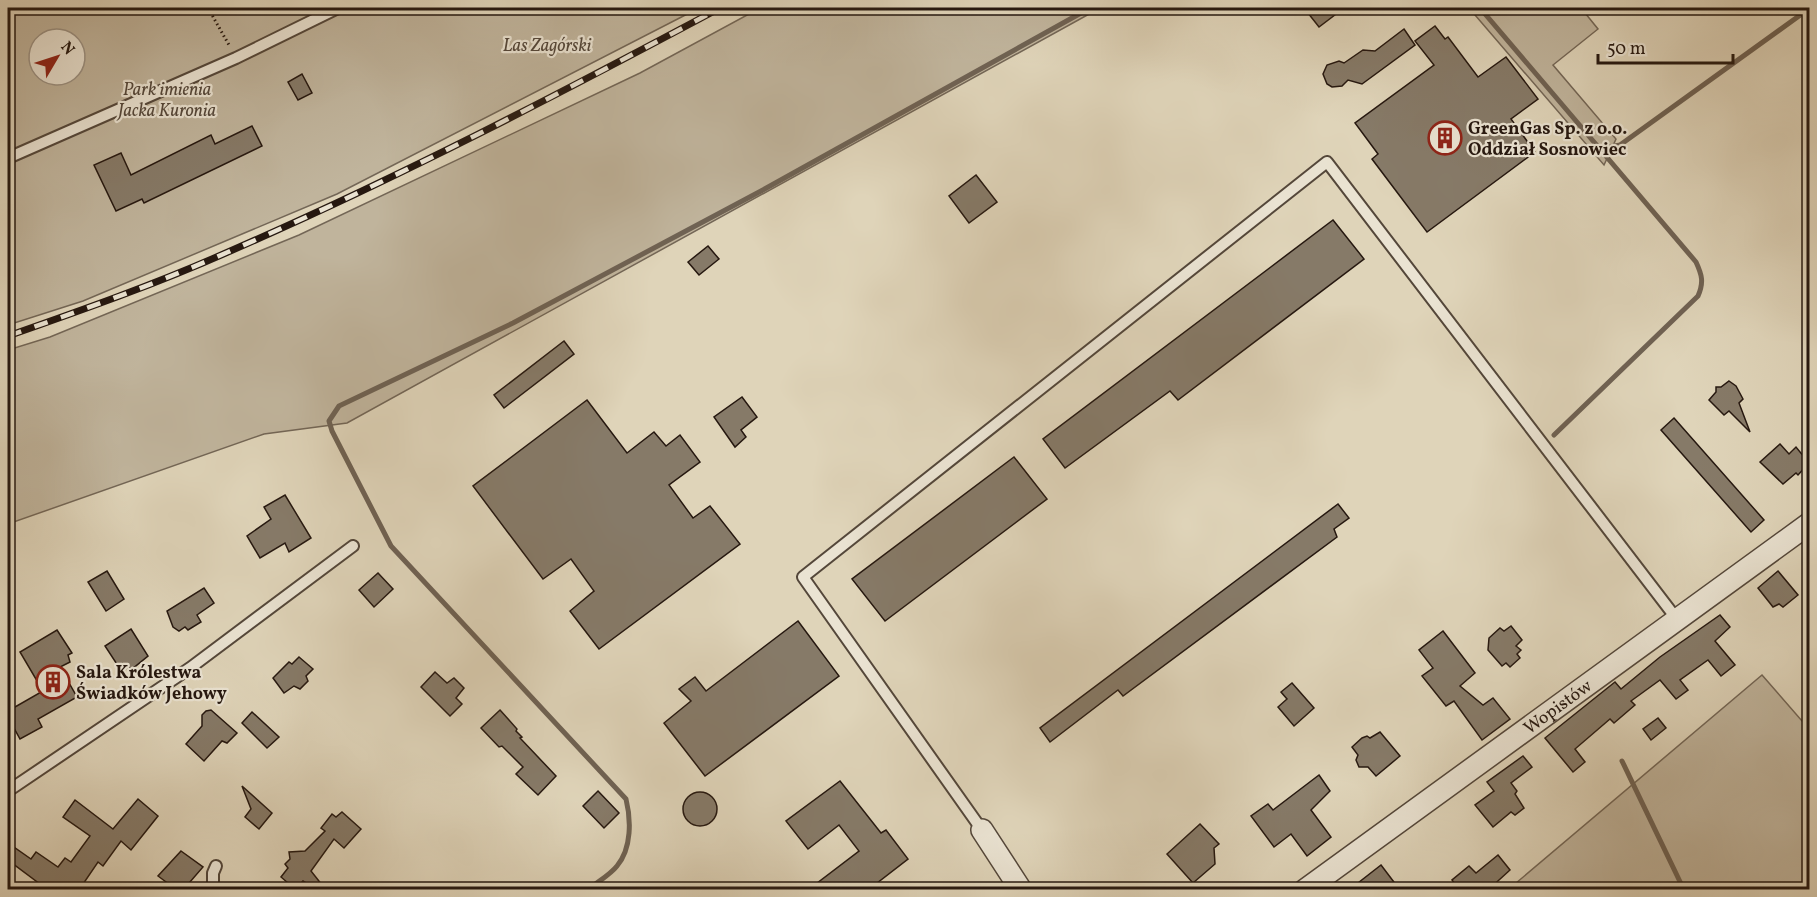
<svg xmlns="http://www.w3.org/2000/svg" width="1817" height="897" viewBox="0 0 1817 897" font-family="Vollkorn,serif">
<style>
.green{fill:#c0b49c;stroke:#736656;stroke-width:1.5;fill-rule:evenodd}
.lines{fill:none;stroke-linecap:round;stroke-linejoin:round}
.stream{stroke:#6f6253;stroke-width:5}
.building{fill:#867a68;stroke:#261810;stroke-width:1.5}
.lane-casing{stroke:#54473a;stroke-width:14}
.street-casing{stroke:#54473a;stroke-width:24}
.path{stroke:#261810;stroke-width:3;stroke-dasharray:1.5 3;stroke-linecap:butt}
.lane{stroke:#eae3d2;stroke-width:10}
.street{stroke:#eae3d2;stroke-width:21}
.rail-casing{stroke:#261810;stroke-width:7}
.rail{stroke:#eae3d2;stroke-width:4.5;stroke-dasharray:14;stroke-linecap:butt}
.labels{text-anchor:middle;stroke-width:4.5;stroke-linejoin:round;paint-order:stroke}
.park-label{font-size:18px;font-style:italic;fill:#54473a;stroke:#eae3d2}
.poi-label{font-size:18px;font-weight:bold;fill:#261810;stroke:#eae3d2;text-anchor:start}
.street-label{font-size:18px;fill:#261810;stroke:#eae3d2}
</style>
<rect width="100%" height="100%" fill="#dfd4b9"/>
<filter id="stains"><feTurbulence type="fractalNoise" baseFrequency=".00333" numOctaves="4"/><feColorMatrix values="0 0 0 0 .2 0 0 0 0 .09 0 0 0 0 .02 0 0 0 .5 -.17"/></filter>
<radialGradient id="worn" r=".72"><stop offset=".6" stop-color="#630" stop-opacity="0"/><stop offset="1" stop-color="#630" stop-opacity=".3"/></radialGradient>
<g class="green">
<path d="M 8,8 L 699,8 L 337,194 L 83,301 L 8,325 ZM 39,39 L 75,39 L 75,75 L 39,75 Z"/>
<polygon points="760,8 1100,8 347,423 264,434 8,524 8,350 50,337 299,235 640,73"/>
<polygon points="1469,8 1581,8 1598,29 1553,65 1616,139 1604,165"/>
<polygon points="1762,675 1809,729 1809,889 1509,889"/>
</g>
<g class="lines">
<g class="stream">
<path d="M 1480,8 L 1696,262 C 1702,275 1704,282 1698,296 L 1554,435"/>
<polyline points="1599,149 1620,145 1810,8"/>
<polyline points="1622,761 1684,890"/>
<path d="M 588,890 C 597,882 610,875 617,866 C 632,848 631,819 626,799 L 391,546 L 332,431 L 329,421 L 339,406 L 513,323 L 761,191 L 1090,8"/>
</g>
</g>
<g class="building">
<polygon points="1304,8 1344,8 1319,27"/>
<polygon points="1435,26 1445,39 1448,37 1478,77 1506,57 1538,99 1511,119 1535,152 1427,232 1372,159 1378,154 1355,123 1434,65 1415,41"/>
<polygon points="1404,29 1415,45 1362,84 1348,80 1342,86 1332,87 1327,84 1323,74 1327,65 1339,61 1344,63 1363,50 1375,51"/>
<polygon points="302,74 312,93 298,100 288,82"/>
<polygon points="252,126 262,146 144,203 142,199 116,211 94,165 121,153 131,175 211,135 215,144"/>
<polygon points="976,175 997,202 969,223 949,196"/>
<polygon points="1333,220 1364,259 1178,400 1170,391 1065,468 1043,439"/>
<polygon points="708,246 719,259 699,275 688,262"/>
<polygon points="564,341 574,354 504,408 494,395"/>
<polygon points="1729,381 1736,386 1743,399 1739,403 1750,432 1729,411 1724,415 1709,400 1716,392 1716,387 1721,387"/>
<polygon points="742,397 757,417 741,430 746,437 735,447 714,417"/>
<polygon points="587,400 627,453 654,432 666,446 680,435 700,462 669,485 693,518 710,506 740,544 599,649 570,611 594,591 571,559 543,579 473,486"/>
<polygon points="1674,418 1764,520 1751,532 1661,430"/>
<polygon points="1780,444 1789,454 1796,447 1809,463 1798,475 1796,473 1783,484 1760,462"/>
<polygon points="1014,457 1047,499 885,621 852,579"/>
<polygon points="285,495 311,538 289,552 285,543 260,558 247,536 271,519 264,507"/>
<polygon points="1338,504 1349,518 1334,529 1337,537 1123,696 1118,690 1050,742 1040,728"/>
<polygon points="107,571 124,599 106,611 88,582"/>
<polygon points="1778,571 1798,595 1783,607 1779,604 1773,607 1758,588"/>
<polygon points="378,573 393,589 374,607 359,590"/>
<polygon points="204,588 214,603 197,615 201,622 188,630 185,627 179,631 173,627 167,611"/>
<polygon points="1720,615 1730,627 1715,641 1735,665 1721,676 1708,660 1680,680 1688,690 1676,699 1660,680 1631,701 1635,705 1614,723 1610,719 1575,749 1585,762 1573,772 1545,738 1615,682 1621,689 1660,657"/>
<polygon points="798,621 839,676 705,776 664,723 691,701 679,689 695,677 706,691"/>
<polygon points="1511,626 1522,640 1516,646 1521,650 1517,654 1520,658 1510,667 1506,663 1502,666 1488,650 1489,638 1500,628 1504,631"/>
<polygon points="131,629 148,656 132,669 128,667 122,672 105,646"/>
<polygon points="57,630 72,653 68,655 70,662 60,667 77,697 38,719 42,727 20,739 8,717 8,711 43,691 20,652"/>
<polygon points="1443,631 1475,673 1460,686 1483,705 1493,698 1510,719 1482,740 1454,701 1446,706 1422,676 1433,668 1419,650"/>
<polygon points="299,657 313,669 306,676 308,681 300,689 294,686 284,693 273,678 289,662 292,664"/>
<polygon points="435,672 447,683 454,678 464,688 456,698 462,704 450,716 421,687"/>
<polygon points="1292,683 1314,708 1294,726 1278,707 1287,699 1281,692"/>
<polygon points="211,710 237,733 227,743 222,741 204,761 186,744 202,726 202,715 206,711"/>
<polygon points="500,710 517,729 516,731 522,737 520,738 556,776 538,795 516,774 523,767 502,746 499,747 481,728"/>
<polygon points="252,712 279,737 267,748 242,723"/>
<polygon points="1658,718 1666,728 1651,740 1643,729"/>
<polygon points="1380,732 1400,756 1376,776 1368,767 1359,767 1356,760 1358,755 1352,747 1362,738 1367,736 1370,738"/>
<polygon points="1523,756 1532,767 1511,783 1517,791 1515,794 1524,808 1515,815 1511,812 1493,827 1475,805 1494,791 1487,782"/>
<polygon points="1319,775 1330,791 1311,810 1331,837 1307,856 1291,834 1274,847 1251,816 1268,804 1273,810"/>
<polygon points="840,781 881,833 886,830 908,859 868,890 808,890 859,851 839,825 808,849 786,821"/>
<polygon points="242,786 272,813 259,829 245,817 251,809"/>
<polygon points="598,791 619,813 604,828 583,806"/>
<circle cx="700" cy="809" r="17"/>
<polygon points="138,799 158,816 131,850 121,841 103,866 98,862 79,890 48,890 8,860 8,843 31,859 36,852 58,867 65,858 71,862 90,836 63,817 75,800 113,829"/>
<polygon points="342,812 361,829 344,848 334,839 311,871 326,890 317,890 303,881 295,889 281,877 288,868 285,864 290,859 289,852 305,851 325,831 321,828 332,814 336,817"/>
<polygon points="1200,824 1219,844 1214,848 1215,864 1193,883 1167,854"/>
<polygon points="181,851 203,867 183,890 177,890 158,876"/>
<polygon points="1498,855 1510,870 1488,890 1459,890 1452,880 1469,866 1476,873"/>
<polygon points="1381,865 1400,890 1349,890"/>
</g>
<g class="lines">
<g class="lane-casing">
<g id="lane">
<polyline points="8,158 236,58 338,8"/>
<polyline points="8,791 190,668 353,546"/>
<polyline points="982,830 803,577 1327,162 1676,618"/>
<polyline points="213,890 213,873 216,866"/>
</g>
</g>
<g class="street-casing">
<g id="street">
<polyline points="982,830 1021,890"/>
<path id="s1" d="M 1305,890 L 1810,523"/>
</g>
</g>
<polyline class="path" points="208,8 229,45"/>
<use href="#lane" class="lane"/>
<use href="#street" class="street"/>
<g class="rail-casing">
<path id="rail" d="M 8,336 C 82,310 156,284 228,252 C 396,179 559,94 720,8"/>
</g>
<use href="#rail" class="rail"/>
</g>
<defs>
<g id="building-ring" transform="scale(1.725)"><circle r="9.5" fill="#eae3d2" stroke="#8f2418" stroke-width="1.5"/><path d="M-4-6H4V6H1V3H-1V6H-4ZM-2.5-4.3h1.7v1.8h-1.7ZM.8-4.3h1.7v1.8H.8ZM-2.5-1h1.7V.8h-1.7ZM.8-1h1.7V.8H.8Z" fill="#8f2418"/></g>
</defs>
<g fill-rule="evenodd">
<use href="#building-ring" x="1445" y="138"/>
<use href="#building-ring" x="53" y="682"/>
</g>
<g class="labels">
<g class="park-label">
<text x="547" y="51">Las Zagórski</text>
<text x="167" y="95">Park imienia<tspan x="167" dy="21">Jacka Kuronia</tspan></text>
</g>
<g class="poi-label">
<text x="1468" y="134">GreenGas Sp. z o.o.<tspan x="1468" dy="21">Oddział Sosnowiec</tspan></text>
<text x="76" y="678">Sala Królestwa<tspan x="76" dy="21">Świadków Jehowy</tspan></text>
</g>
<g class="street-label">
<text dy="6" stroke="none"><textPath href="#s1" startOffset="312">Wopistów</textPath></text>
</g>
</g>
<rect width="1817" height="897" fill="none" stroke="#dfd4b9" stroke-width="30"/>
<rect x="9" y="9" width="1799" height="879" fill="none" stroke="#261810" stroke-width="3"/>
<rect x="15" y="15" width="1787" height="867" fill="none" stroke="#261810" stroke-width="1.5"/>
<g transform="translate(57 57) rotate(51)"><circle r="28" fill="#eae3d2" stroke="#9c9284" stroke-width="1.5"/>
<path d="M0-4.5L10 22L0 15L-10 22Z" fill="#8f2418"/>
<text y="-9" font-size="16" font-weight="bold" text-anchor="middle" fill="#261810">N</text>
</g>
<path d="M1598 54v9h135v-9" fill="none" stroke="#261810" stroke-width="3"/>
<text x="1607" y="54" font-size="18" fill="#261810" stroke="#eae3d2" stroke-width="4.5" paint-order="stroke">50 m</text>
<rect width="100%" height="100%" filter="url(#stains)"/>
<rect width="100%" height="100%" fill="url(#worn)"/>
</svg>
